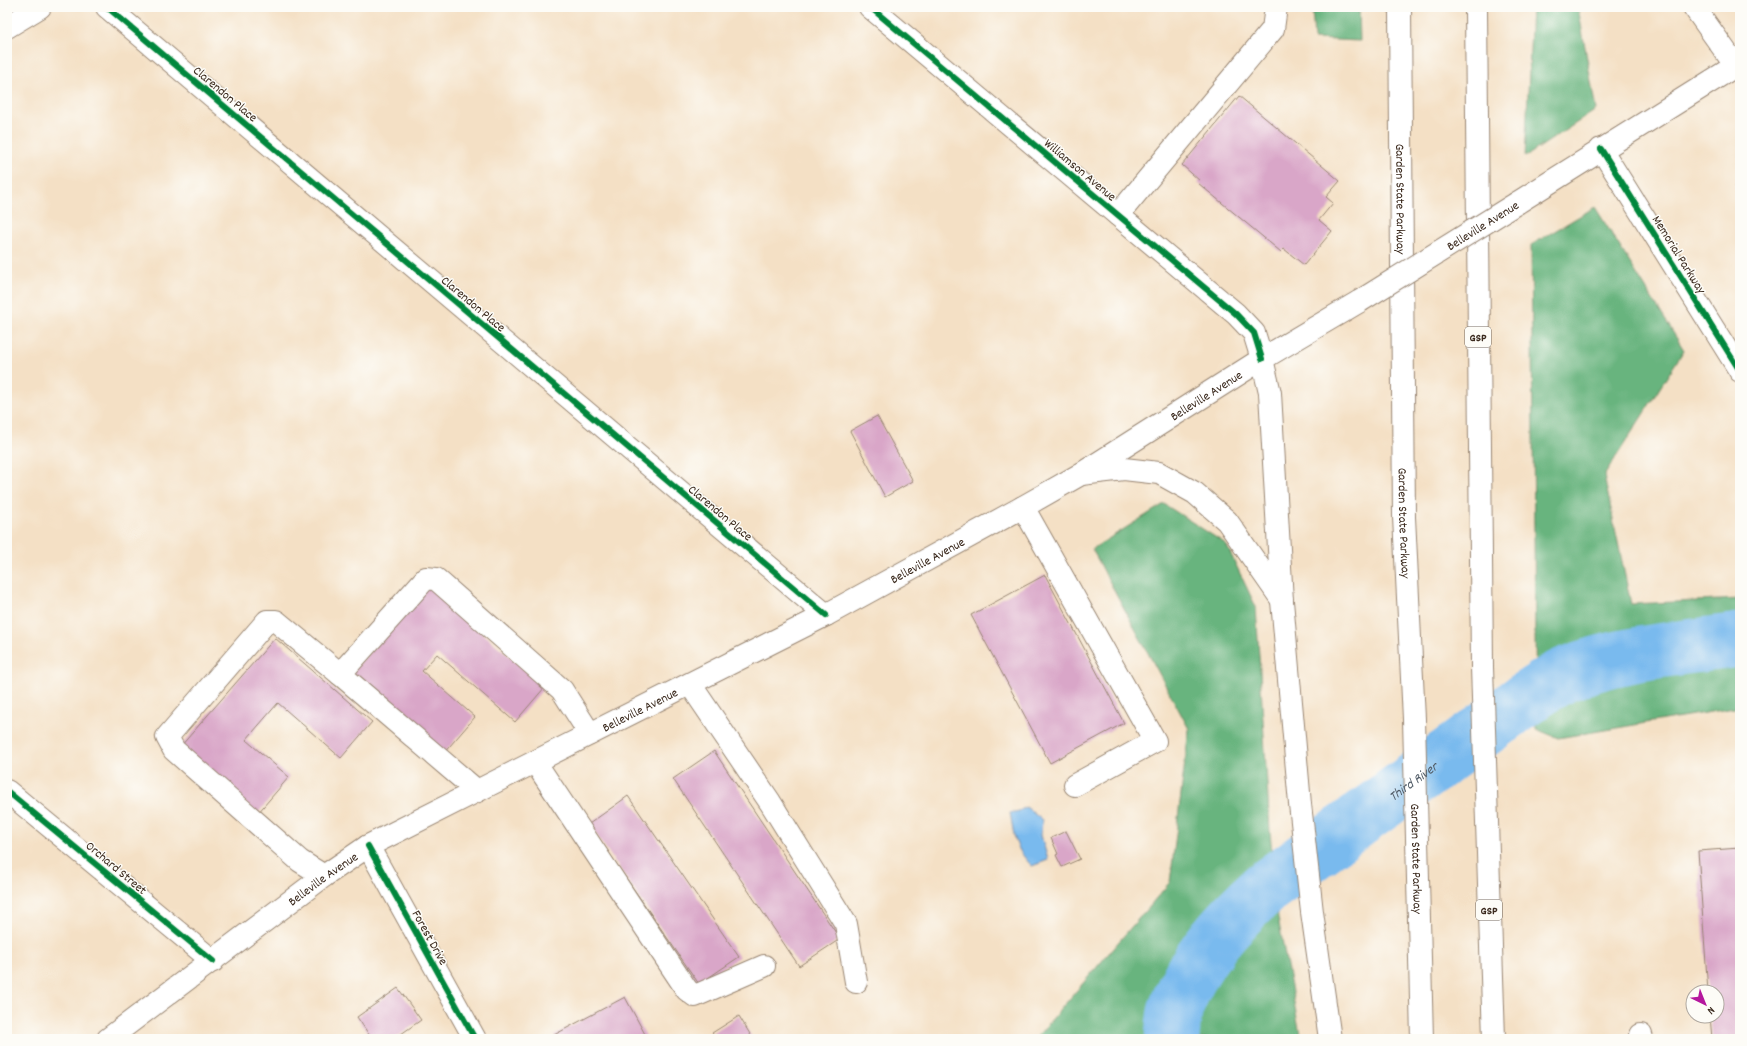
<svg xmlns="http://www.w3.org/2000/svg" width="1747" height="1046" viewBox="0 0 1747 1046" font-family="Dekko,sans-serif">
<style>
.forest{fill:#67b47e;stroke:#516f4e}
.water{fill:#79baee;stroke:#5a7286}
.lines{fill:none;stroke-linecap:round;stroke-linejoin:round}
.river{stroke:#79baee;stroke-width:55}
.building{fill:#d9a6c8}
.minor-casing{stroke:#988572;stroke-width:24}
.major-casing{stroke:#988572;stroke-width:24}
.highway-casing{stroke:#988572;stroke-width:24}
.minor{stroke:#fff;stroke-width:22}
.major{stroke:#fff;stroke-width:22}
.highway{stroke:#fff;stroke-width:22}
.major-bridge-casing{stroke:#988572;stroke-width:24;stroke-linecap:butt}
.major-bridge{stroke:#fff;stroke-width:22}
.cycleway-casing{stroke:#fdfcf7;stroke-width:8}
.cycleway{stroke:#00873e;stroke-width:6}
.labels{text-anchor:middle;stroke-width:3;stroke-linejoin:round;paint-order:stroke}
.shield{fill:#fdfcf7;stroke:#75695f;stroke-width:1}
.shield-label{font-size:12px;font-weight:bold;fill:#3b2a1e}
.street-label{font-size:13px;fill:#3b2a1e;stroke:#fdfcf7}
.water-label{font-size:14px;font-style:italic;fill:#515c67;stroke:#fdfcf7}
</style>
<rect width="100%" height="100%" fill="#fdfcf7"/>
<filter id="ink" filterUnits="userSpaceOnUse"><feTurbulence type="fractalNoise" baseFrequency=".025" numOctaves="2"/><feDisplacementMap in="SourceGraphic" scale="8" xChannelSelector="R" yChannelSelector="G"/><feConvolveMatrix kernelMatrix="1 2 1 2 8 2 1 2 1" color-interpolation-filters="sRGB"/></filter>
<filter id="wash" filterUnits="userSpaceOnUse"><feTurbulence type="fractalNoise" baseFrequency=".012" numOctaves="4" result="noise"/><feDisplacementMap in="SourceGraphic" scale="16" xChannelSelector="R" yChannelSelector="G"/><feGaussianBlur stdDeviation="0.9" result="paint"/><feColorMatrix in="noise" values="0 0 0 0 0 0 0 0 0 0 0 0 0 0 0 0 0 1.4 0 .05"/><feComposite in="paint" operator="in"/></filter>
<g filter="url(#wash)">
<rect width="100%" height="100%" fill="#f4e0c5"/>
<g class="forest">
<polygon points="1312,7 1359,7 1360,41 1314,39"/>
<polygon points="1532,7 1578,7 1596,110 1525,157"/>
<polygon points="1595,207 1684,350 1604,476 1631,604 1740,599 1740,707 1558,738 1536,729 1531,245"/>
<polygon points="1164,504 1226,544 1256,607 1270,831 1278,918 1301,1039 1035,1039 1170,882 1189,729 1092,549"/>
</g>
<path class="water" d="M 1026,807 L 1042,820 L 1041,835 L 1048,860 L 1032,866 C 1013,846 1015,838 1010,813 L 1019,811 Z"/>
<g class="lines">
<path class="river" id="s1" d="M 1172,1039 C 1173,1028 1173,1016 1177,1005 C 1194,958 1228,921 1265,888 L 1530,696 C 1542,689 1554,679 1567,674 C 1622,652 1682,648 1740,640"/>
</g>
<g id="blocks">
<g class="building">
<polygon points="1239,96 1340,181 1326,197 1333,203 1319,220 1332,231 1304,265 1284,249 1281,252 1198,183 1200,181 1182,165"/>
<polygon points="1740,182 1740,193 1735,186"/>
<polygon points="877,416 913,481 885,497 850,431"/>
<polygon points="1045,575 1124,723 1050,763 971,615"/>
<polygon points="427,585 545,687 515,722 437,654 422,671 475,717 443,754 350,674"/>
<polygon points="275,638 372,722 341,758 278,703 246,740 289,777 257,814 180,747"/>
<polygon points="714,751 840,939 799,966 673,779"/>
<polygon points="628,796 739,957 699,984 589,824"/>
<polygon points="1066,831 1080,859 1062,867 1056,855 1058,854 1051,838"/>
<polygon points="1740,848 1740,1039 1712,1039 1710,1016 1717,1016 1717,992 1708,992 1698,851"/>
<polygon points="398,988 421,1020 394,1039 372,1039 357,1017"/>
<polygon points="625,997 646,1036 640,1039 556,1039 554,1035"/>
<polygon points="739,1016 753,1039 716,1039 712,1033"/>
</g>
</g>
</g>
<g filter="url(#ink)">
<use href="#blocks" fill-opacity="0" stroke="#988572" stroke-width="1"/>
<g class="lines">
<g class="minor-casing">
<g id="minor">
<polyline points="107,7 826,615"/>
<polyline points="870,7 1236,314 1254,333 1262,359"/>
<polyline points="1694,7 1736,66"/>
<polyline points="7,27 40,7"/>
<polyline points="1601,149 1740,371"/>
<polyline points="1118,215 1273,29 1276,7"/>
<polyline points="1023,507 1155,741 1075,785"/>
<polyline points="690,684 770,802 846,924 856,982"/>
<polyline points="535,762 687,990 695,996 764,966"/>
<polyline points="7,791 213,961"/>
<polyline points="477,791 340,674 426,578 436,579 562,690 590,734"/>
<polyline points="368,846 475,1039"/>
<polyline points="324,876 300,861 174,750 167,737 267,621 276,621 340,674"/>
<polyline points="1641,1035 1642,1039"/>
</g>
</g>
<g class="major-casing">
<g id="major">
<polyline points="1517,203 1740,63"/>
<path id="s2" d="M 108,1039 L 324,876 L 368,846 L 826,615 L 1023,507 L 1081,474 L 1262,359 L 1360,301"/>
</g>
</g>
<g class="highway-casing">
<g id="highway">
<path id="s3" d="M 1400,7 L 1404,517 L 1414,719 L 1422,1039"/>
<polyline points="1476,7 1482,667 1494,1039"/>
<polyline points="1262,359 1270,393 1282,601 1300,804 1312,912 1330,1039"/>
<polyline points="1081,474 1124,469 1159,473 1195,493 1227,521 1282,600"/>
</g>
</g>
<use href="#minor" class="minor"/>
<use href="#major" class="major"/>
<use href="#highway" class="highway"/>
<g class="major-bridge-casing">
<g id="major-bridge">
<path id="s4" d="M 1360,301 L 1517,203"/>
</g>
</g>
<use href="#major-bridge" class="major-bridge"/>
<g class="cycleway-casing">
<g id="cycleway">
<polyline points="107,7 826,615"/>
<polyline points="870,7 1236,314 1254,333 1262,359"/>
<polyline points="1601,149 1740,371"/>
<polyline points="7,791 213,961"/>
<polyline points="368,846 475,1039"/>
</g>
</g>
<use href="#cycleway" class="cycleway"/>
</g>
</g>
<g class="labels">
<g class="shield">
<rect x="1465" y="327" width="26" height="20" rx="3"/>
<rect x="1476" y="900" width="26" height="20" rx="3"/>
</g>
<g class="shield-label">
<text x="1478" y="341">GSP</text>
<text x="1489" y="914">GSP</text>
</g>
<g class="street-label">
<text transform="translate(226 93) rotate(40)" y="5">Clarendon Place</text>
<text transform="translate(1081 169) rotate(40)" y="5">Williamson Avenue</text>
<text dy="5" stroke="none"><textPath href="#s3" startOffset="192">Garden State Parkway</textPath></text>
<text dy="5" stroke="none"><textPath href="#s4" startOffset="144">Belleville Avenue</textPath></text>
<text transform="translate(1680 254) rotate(58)" y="5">Memorial Parkway</text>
<text transform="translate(474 303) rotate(40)" y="5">Clarendon Place</text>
<text dy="5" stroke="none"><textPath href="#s2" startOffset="1276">Belleville Avenue</textPath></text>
<text transform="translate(721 512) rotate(40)" y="5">Clarendon Place</text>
<text dy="5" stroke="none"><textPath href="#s3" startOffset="516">Garden State Parkway</textPath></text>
<text dy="5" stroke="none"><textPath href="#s2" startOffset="952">Belleville Avenue</textPath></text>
<text dy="5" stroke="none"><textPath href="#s2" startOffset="628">Belleville Avenue</textPath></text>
<text dy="5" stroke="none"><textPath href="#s3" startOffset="852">Garden State Parkway</textPath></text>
<text transform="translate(117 867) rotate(40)" y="5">Orchard Street</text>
<text dy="5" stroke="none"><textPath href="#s2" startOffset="268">Belleville Avenue</textPath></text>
<text transform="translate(431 937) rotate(61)" y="5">Forest Drive</text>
</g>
<g class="water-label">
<text dy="5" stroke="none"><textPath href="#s1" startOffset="365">Third River</textPath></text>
</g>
</g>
<rect width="1747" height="1046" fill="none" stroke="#fdfcf7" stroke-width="24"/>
<g transform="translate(1705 1004) rotate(137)"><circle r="19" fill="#fdfcf7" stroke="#afa8a0"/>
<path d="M0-3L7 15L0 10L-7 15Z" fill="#b5179e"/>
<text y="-6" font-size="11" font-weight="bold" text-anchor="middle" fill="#3b2a1e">N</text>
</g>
</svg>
